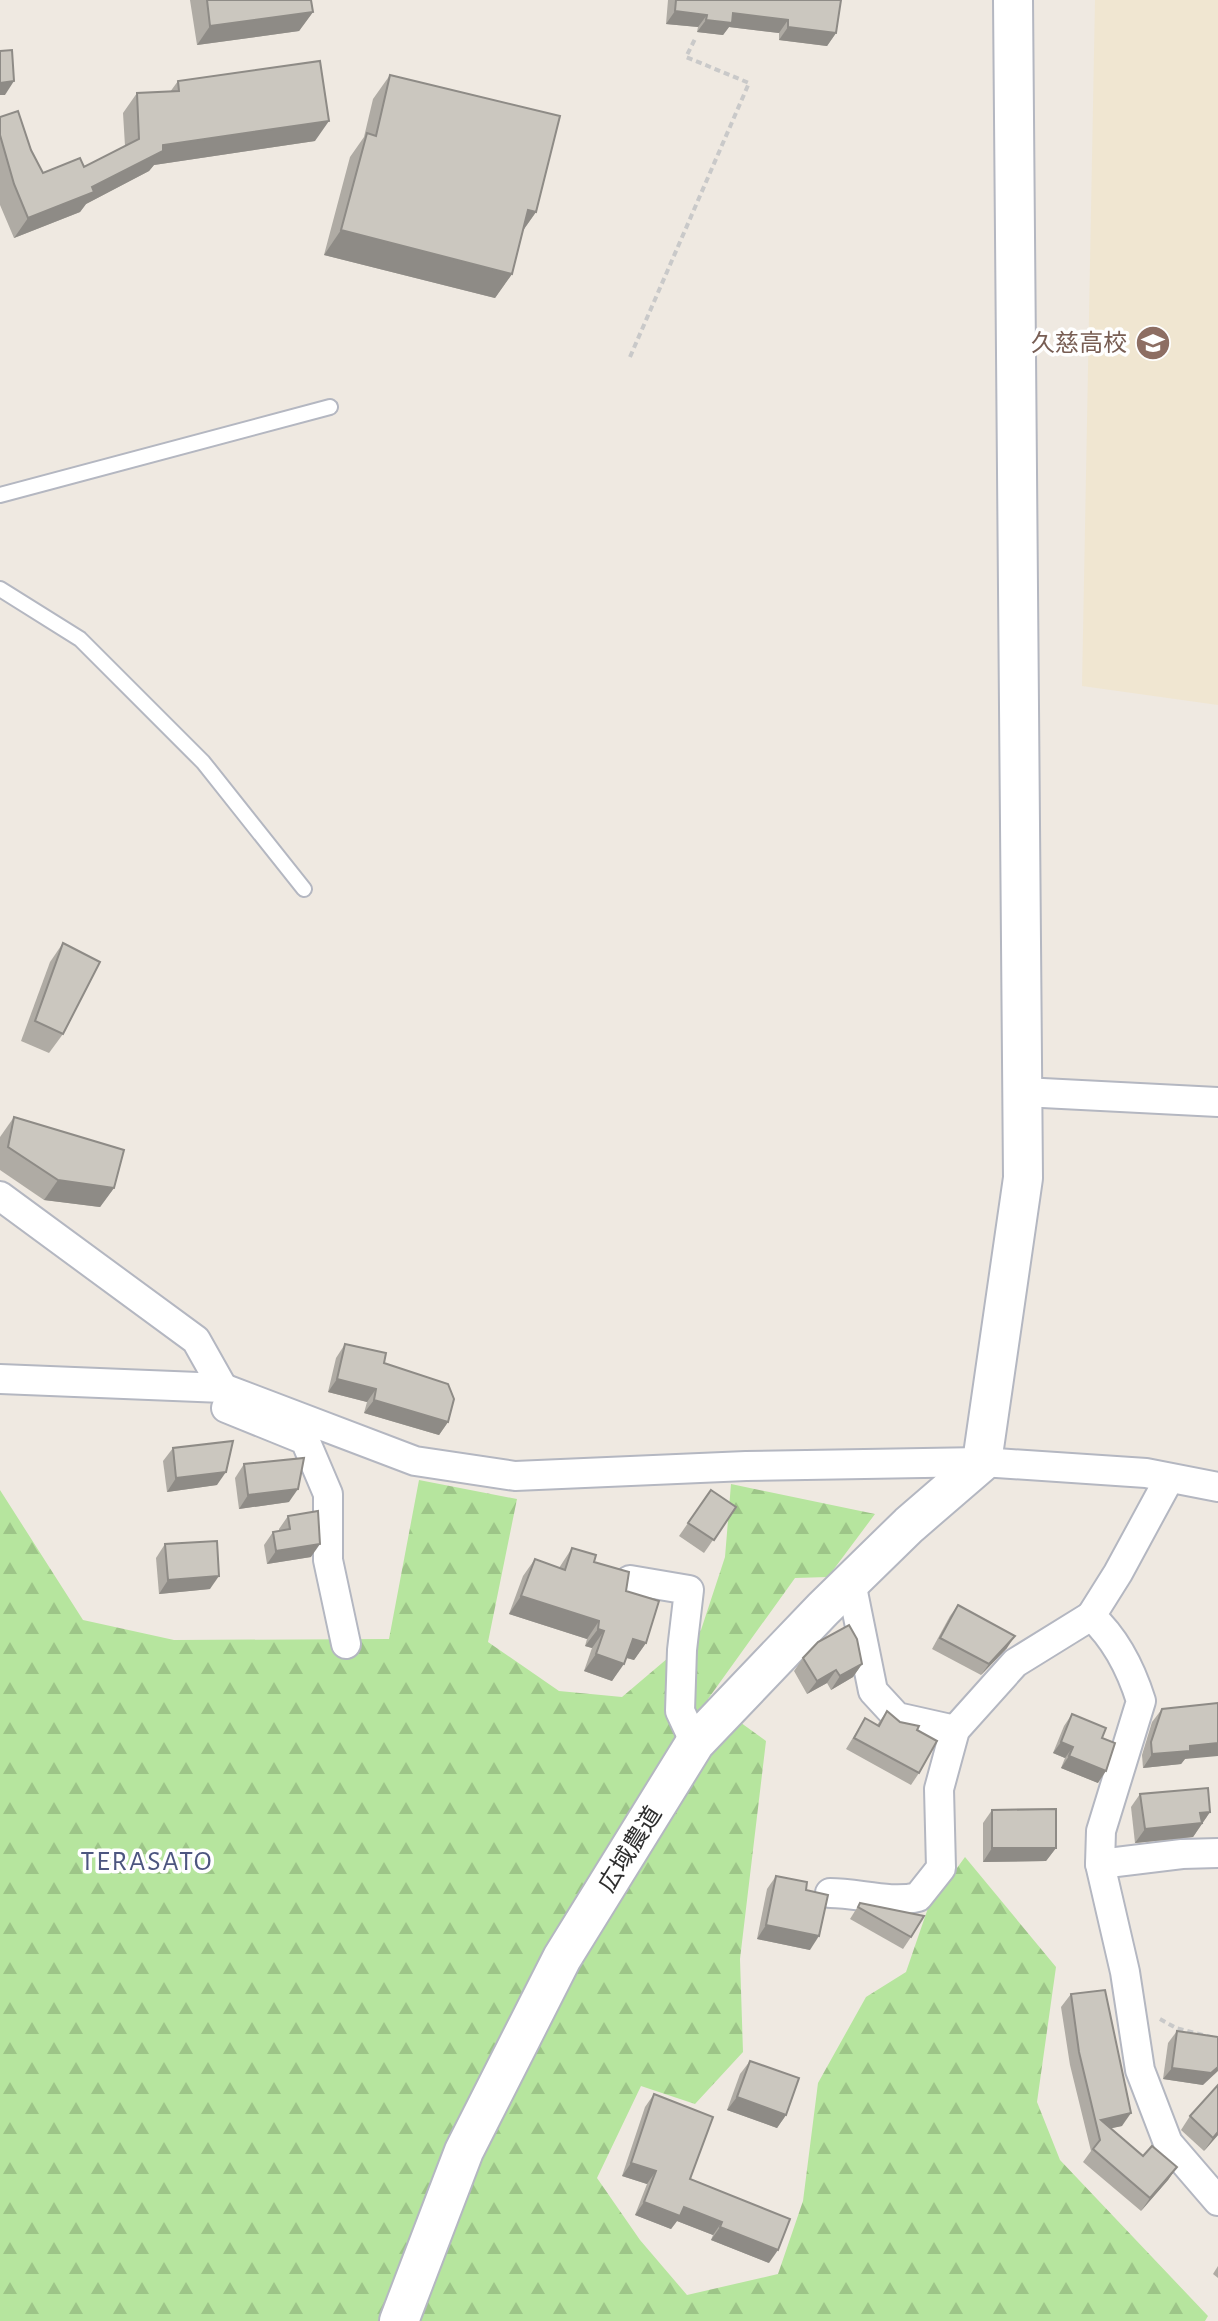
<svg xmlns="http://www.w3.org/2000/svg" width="1218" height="2321" viewBox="0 0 1218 2321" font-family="'Alegreya Sans','Noto Sans JP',sans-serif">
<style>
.education{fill:#f0e6d1}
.forest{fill:url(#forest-firs)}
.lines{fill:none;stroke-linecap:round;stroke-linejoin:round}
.lane-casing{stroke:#b4b7c1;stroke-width:18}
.street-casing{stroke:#b4b7c1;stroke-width:32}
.secondary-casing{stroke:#b4b7c1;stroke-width:42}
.path{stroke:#c9c9c9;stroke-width:4;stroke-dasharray:6 4;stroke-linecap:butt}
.lane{stroke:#fff;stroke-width:14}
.street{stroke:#fff;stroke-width:28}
.secondary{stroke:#fff;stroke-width:38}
.wall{fill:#afaba4}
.shaded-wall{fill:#8e8b86}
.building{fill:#cbc7bf;stroke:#8e8b86;stroke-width:2}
.labels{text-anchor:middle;stroke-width:7;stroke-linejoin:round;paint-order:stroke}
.education-label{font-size:24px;fill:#785e54;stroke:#fff;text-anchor:end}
.street-label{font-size:24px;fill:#2e2e2e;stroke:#fff}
.quarter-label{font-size:28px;letter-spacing:2px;fill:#4d5680;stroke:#fff}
</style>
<defs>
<pattern id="forest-firs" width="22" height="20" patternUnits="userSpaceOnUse" patternTransform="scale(2)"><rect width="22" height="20" fill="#b6e59e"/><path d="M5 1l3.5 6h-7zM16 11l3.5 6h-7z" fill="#9dc588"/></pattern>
</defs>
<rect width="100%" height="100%" fill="#efe9e1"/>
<polygon class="education" points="1095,0 1218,0 1218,705 1082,686"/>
<polygon class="forest" points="419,1480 517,1499 488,1642 559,1691 622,1697 701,1630 725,1557 731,1484 875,1514 828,1577 795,1578 708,1699 766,1741 740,1959 743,2052 695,2104 641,2086 597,2178 640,2240 687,2295 778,2274 803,2201 818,2083 866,1997 906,1972 928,1908 965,1857 1056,1967 1037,2102 1060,2160 1208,2316 1205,2321 0,2321 0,1490 83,1620 174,1640 389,1639"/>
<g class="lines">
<g class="lane-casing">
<g id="lane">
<polyline points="0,495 330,407"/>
<polyline points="0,589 80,639 203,762 304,889"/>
</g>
</g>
<g class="street-casing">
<g id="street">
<polyline points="1023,1092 1218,1102"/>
<polyline points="0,1196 196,1340 223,1388"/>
<polyline points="0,1379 223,1388 415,1461 515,1476 746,1466 982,1462 1146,1473 1218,1487"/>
<polyline points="226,1408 305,1440 328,1494 328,1560 346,1644"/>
<path d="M 1169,1479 L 1118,1573 L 1091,1616 C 1115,1638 1131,1669 1141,1701 L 1101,1831 L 1100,1864 L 1125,1972 L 1140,2070 L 1168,2143 L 1218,2201"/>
<polyline points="630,1580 689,1590 682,1650 680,1711 695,1743"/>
<polyline points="851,1582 873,1691 897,1717 955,1730"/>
<polyline points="1100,1864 1182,1854 1218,1853"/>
<path d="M 830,1893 C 859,1893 890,1904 918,1897 L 941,1868 L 939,1789 L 955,1730 L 1015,1663 L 1091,1616"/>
</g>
</g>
<g class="secondary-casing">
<polyline id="secondary" points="399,2321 464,2151 562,1958 695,1743 823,1609 909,1525 982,1462 1023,1178 1013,0"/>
</g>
<g class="path">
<polyline points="630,357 749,83 686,57 696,37"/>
<polyline points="1160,2019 1176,2028 1218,2039"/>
</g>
<use href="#lane" class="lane"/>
<use href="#street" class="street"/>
<use href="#secondary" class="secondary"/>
</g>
<g class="wall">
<polygon points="190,0 311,0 313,12 299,31 197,45"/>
<polygon points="668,0 841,0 836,33 827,46 779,40 779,33 729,27 723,35 697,32 698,27 666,24"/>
<polygon points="390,75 536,212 522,232 512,274 495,298 324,255 350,157 364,137 373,99"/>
<polygon points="178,81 315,141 154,165 149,171 86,204 80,212 14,238 0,205 0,117 31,150 43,173 84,167 125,146 123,113 137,93 170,92"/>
<polygon points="63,943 63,1034 49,1053 21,1041 50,962"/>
<polygon points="14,1117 114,1188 100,1207 44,1200 0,1170 0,1137"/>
<polygon points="345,1344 384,1363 448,1422 439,1435 364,1413 367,1402 328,1392 336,1358"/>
<polygon points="173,1448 217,1485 167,1492 163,1461"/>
<polygon points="244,1464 289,1502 239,1509 235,1478"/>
<polygon points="711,1490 736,1507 704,1553 679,1536"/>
<polygon points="288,1516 311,1557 267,1564 264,1545 273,1532 279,1531 279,1529"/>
<polygon points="165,1544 210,1589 159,1594 156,1558"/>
<polygon points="572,1548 594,1562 626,1591 646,1643 634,1660 626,1658 612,1681 584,1671 592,1648 585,1646 587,1639 509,1614 523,1576 535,1559 559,1568"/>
<polygon points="958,1605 1007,1648 981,1675 932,1649 950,1616"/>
<polygon points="803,1658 862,1664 853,1677 831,1690 827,1683 807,1694 794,1671"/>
<polygon points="1162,1709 1185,1759 1181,1764 1143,1768 1142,1755 1152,1722"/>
<polygon points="887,1711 900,1722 917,1730 919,1773 911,1785 846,1749 865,1718 877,1725"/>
<polygon points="1072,1714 1102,1738 1098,1783 1061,1768 1065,1758 1053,1753 1064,1726"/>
<polygon points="1140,1794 1210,1812 1193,1837 1135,1843 1131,1807"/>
<polygon points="992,1810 1056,1848 1046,1861 983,1862 983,1823"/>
<polygon points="776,1876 806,1890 810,1950 757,1939 767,1889"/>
<polygon points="860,1903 911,1937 903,1949 850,1919"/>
<polygon points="1071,1994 1122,2126 1111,2128 1143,2156 1177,2167 1168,2180 1141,2211 1083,2162 1091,2151 1070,2065 1061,2007"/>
<polygon points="1177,2031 1203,2085 1163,2079 1168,2043"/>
<polygon points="750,2061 786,2115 777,2128 727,2110 740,2074"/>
<polygon points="654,2094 690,2179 769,2263 711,2240 713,2235 677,2221 671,2229 635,2215 647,2184 622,2176 645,2107"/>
<polygon points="1190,2116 1218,2135 1204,2151 1181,2130"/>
<polygon points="1218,2266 1218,2278 1213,2274"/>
</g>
<g class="shaded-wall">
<polygon points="675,11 707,15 698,27 666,24"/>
<polygon points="313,12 299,31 197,45 210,26"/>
<polygon points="733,13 788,20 779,33 729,27 723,35 697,32 706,20"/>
<polygon points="788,27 836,33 827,46 779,40"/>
<polygon points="14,81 5,95 0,95 0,83"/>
<polygon points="329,121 315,141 154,165 149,171 86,204 80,212 14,238 28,218 92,187 163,145"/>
<polygon points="528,210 536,212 519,236"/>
<polygon points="341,230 512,274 495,298 324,255"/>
<polygon points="58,1180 114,1188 100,1207 44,1200"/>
<polygon points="337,1379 376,1389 367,1402 328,1392"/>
<polygon points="374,1400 448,1422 439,1435 364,1413"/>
<polygon points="226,1472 217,1485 167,1492 176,1478"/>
<polygon points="298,1489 289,1502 239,1509 248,1495"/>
<polygon points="320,1544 311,1557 267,1564 276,1551"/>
<polygon points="219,1576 210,1589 159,1594 168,1580"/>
<polygon points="521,1596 599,1621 587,1639 509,1614"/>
<polygon points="598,1629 604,1631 592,1648 585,1646"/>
<polygon points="1015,1636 1007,1648 981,1675 989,1664"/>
<polygon points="633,1639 646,1643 634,1660 621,1656"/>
<polygon points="596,1654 624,1664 612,1681 584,1671"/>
<polygon points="862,1664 853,1677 831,1690 840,1676"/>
<polygon points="836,1670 827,1683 807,1694 817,1681"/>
<polygon points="1061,1742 1073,1747 1065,1758 1053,1753"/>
<polygon points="1218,1743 1218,1756 1185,1759 1181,1764 1143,1768 1152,1754 1190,1746"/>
<polygon points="1069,1756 1106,1771 1098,1783 1061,1768"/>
<polygon points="1210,1812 1193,1837 1135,1843 1145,1829 1200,1813"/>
<polygon points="992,1848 1056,1848 1046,1861 983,1862"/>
<polygon points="766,1925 819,1936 810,1950 757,1939"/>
<polygon points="1218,2067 1218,2071 1203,2085 1163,2079 1172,2068"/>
<polygon points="737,2097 786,2115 777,2128 727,2110"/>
<polygon points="1131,2113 1122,2126 1099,2131 1101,2120"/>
<polygon points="1218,2132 1218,2135 1204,2151 1213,2138"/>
<polygon points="631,2163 656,2171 647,2184 622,2176"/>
<polygon points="1177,2167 1168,2180 1141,2211 1150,2198"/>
<polygon points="644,2202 684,2207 722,2222 713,2235 677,2221 671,2229 635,2215"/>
<polygon points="720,2227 778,2250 769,2263 711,2240"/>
</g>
<g class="building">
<polygon points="207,0 311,0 313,12 210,26"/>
<polygon points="676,0 841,0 836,33 788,27 788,20 733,13 732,23 706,20 707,15 675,11"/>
<polygon points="12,50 14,81 0,83 0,51"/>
<polygon points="320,61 329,121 163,145 163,151 92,187 94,192 28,218 14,184 0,135 0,117 18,111 31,150 43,173 80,158 84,167 139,139 137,93 179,91 178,81"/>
<polygon points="390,75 560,116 536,212 528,210 512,274 341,230 367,133 376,136"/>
<polygon points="63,943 100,962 63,1034 35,1021"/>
<polygon points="14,1117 124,1150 114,1188 58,1180 8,1147"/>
<polygon points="345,1344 386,1353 384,1363 448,1384 454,1399 448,1422 374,1400 376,1389 337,1379"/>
<polygon points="233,1441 226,1472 176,1478 173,1448"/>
<polygon points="304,1458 298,1489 248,1495 244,1464"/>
<polygon points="711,1490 736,1507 714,1540 688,1523"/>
<polygon points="318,1511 320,1544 276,1551 273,1532 290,1529 288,1516"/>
<polygon points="217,1541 219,1576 168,1580 165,1544"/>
<polygon points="572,1548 596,1555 594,1562 629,1572 626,1591 659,1601 646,1643 633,1639 624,1664 596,1654 604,1631 598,1629 599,1621 521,1596 535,1559 565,1570"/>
<polygon points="958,1605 1015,1636 989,1664 940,1638"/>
<polygon points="849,1625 857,1639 862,1664 840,1676 836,1670 817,1681 803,1658 818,1642"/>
<polygon points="1218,1703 1218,1743 1190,1746 1190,1751 1152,1754 1151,1742 1162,1709"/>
<polygon points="887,1711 900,1722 919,1726 917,1730 937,1741 919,1773 854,1738 865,1718 879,1726"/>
<polygon points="1072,1714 1106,1728 1102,1738 1115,1743 1106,1771 1069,1756 1073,1747 1061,1742"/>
<polygon points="1208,1788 1210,1812 1200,1813 1202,1823 1145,1829 1140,1794"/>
<polygon points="1056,1809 1056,1848 992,1848 992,1810"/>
<polygon points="776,1876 807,1882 806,1890 828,1895 819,1936 766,1925"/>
<polygon points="860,1903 924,1916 911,1937 858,1907"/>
<polygon points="1105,1990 1131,2113 1101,2120 1143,2156 1152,2146 1177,2167 1150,2198 1093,2149 1100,2140 1079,2052 1071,1994"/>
<polygon points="1177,2031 1218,2037 1218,2067 1211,2073 1172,2068"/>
<polygon points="750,2061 799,2078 786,2115 737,2097"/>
<polygon points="1218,2085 1218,2132 1213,2138 1190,2116"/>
<polygon points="654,2094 713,2117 690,2179 790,2219 778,2250 720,2227 722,2222 684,2207 680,2216 644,2202 656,2171 631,2163"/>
</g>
<defs>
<g id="school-disc" transform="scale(1.8)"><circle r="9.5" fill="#8d6e63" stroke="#fff"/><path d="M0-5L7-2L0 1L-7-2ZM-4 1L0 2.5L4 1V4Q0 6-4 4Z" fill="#fff"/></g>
</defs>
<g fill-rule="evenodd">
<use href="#school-disc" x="1153" y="343"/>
</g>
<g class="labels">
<g class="education-label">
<text x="1127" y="351">久慈高校</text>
</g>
<g class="street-label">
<text transform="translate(630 1849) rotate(-58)" y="8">広域農道</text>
</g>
<g class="quarter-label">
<text x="147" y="1870">TERASATO</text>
</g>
</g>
</svg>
